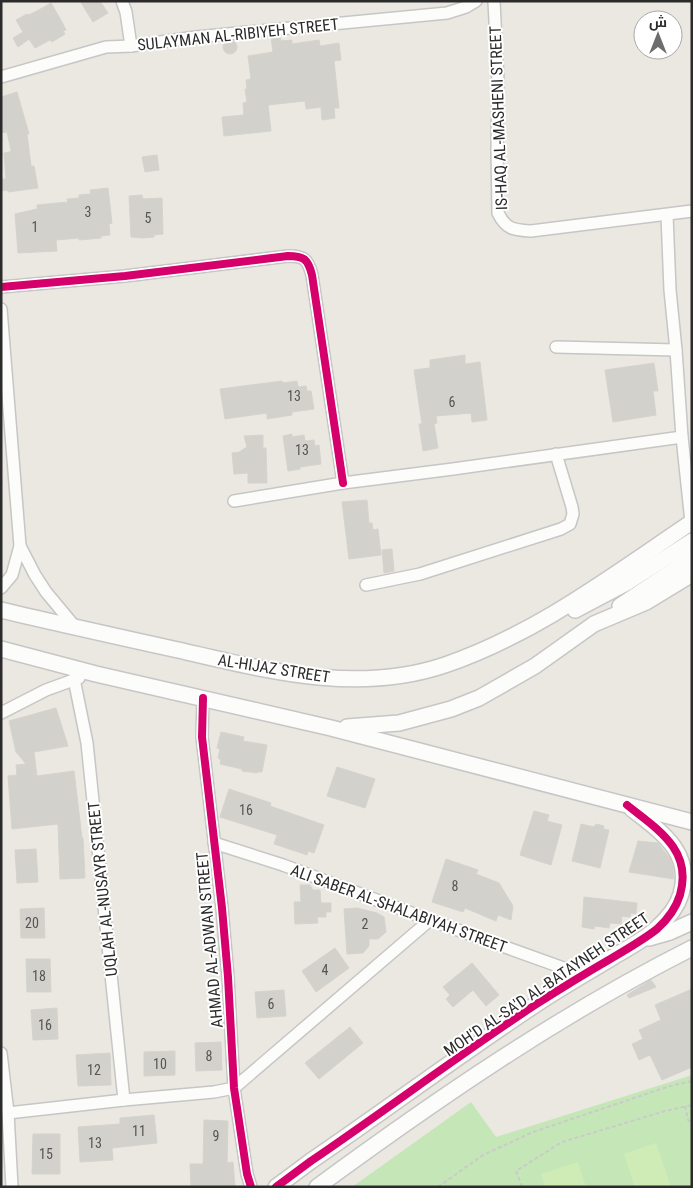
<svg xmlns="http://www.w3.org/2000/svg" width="693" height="1188" viewBox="0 0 693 1188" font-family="'Roboto Condensed',Cairo,sans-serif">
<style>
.green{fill:#c5e7b8}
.pitch{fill:#d0ecb6}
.building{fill:#d3d1cc;stroke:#d5d3cd}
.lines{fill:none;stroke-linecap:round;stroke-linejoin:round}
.street-casing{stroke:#c7c6c6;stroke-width:14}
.secondary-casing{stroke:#c7c6c6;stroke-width:18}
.path{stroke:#cacac9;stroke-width:2;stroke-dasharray:4 2.5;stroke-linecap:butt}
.street{stroke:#fcfcfa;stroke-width:11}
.secondary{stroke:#fcfcfa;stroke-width:15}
.cycleway-casing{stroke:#fff;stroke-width:11}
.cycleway{stroke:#d6006c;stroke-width:8}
.labels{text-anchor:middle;stroke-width:4;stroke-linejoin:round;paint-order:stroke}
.number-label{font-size:14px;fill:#565554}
.street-label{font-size:16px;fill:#2b2b2b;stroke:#fff}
</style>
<rect width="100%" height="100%" fill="#eae8e1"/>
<polygon class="green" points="692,1075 692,1187 352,1187 471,1102 496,1137"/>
<g class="pitch">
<polygon points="656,1143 671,1187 635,1187 624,1154"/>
<polygon points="578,1162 586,1187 545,1187 541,1174"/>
</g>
<g class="building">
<polygon points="80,1 100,1 108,13 93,22"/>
<polygon points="51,3 62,22 66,30 63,31 65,34 52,42 50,40 35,48 29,39 18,47 13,38 23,32 16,20 27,14 28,15 35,12"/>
<polygon points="280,36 281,41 292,40 292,44 319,40 320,46 339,43 341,60 334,61 339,108 334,108 335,118 322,120 321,107 306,109 305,101 268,105 271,131 224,136 222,117 244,115 243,103 247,102 245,89 247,89 246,80 251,79 248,56 273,52 271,37"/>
<circle cx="230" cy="47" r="7"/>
<polygon points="17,92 29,134 27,134 31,166 34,166 38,188 8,192 8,190 1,191 1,179 6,179 4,153 10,152 11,150 7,132 1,133 1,97"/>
<polygon points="157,155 159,170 145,172 142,157"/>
<polygon points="108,188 112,223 109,224 110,235 101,236 101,238 79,240 79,238 56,240 57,251 18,253 15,214 37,209 37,205 68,202 67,199 79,198 79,195 91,194 90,190"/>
<polygon points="142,195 143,199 162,198 163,234 154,235 154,237 143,238 131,237 129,196"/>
<polygon points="465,355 465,364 480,362 487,420 472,422 471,413 436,416 437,423 434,424 438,448 423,451 419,424 422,424 414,370 430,368 430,360"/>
<polygon points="654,363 658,391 653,391 656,415 613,422 605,370"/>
<polygon points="282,381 283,383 297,381 298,387 306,386 307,391 311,391 314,409 292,412 292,415 267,419 267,413 225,419 220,389"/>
<polygon points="292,434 292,437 304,435 305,441 314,440 315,446 319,445 321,464 300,467 300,469 288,471 283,436"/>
<polygon points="263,435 263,448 266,448 267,483 248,483 248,473 234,474 232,453 239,452 247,447 244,436"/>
<polygon points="367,500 369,523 372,523 373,530 378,529 381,555 349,559 342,502"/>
<polygon points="392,549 394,571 384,573 382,550"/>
<polygon points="56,708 68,746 34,752 37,776 74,771 82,838 83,838 85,878 60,879 58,824 12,829 8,776 17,775 16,765 26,764 16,752 9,721"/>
<polygon points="221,732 244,737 243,741 267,745 262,772 258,772 257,773 242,771 242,769 220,764 221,760 218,758 220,749 217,748"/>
<polygon points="337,767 375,779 365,808 327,796"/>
<polygon points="229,789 271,803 270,806 324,825 314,853 308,851 307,855 274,844 277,835 220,817"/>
<polygon points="534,811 549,815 547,821 562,825 551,865 520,855"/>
<polygon points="581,824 594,827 596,824 604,826 603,829 609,830 600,868 572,861"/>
<polygon points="638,841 658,843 670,859 673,868 674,879 629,872"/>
<polygon points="36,849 38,882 17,883 15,850"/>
<polygon points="446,859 478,870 476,874 499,883 513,906 511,920 498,915 496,921 465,908 463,912 432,902"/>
<polygon points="300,885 310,885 313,890 320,890 321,903 331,903 331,912 326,912 326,917 317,917 318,923 295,924 294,902 301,902"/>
<polygon points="584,897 637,903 636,914 631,913 630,917 622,916 621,924 610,923 609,928 595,926 594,929 582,927"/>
<polygon points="44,908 45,938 21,938 20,909"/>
<polygon points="357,908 377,913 384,917 386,932 378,939 369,939 369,946 363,953 347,954 344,909"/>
<polygon points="335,948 349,968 316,992 302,971"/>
<polygon points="26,959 50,959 51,992 27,992"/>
<polygon points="472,963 499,995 486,1006 473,990 453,1007 446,999 450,995 443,987"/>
<polygon points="651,980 656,987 629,998 627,995"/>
<polygon points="692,989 692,1067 662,1080 650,1055 639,1060 632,1044 643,1039 639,1030 661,1020 655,1005"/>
<polygon points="284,990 286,1016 257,1018 255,992"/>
<polygon points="57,1008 58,1039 33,1040 31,1010"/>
<polygon points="350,1027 363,1043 319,1079 305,1063"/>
<polygon points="221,1042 222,1070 196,1071 195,1043"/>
<polygon points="175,1051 175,1075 144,1076 144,1052"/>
<polygon points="110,1053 111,1085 78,1086 76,1055"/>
<polygon points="154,1115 157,1143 112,1148 113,1160 80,1162 78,1127 120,1124 120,1118"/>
<polygon points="204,1120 228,1121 227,1163 233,1162 235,1187 191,1187 190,1164 203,1164"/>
<polygon points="33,1134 60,1134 60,1174 32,1174"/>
</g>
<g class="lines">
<g class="street-casing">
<g id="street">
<polyline points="122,1 126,12 131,46"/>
<path d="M 494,1 L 498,81 L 497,150 L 498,213 C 506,230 515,230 531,231 L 692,211"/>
<polyline points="1,77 106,47 131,46 196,37 447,13 466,7 476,1"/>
<polyline points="667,215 670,290 676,350 682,437 691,522"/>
<path d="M 1,287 L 125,276 L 288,256 C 304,256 308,259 312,275 L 343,483"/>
<polyline points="1,309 20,546 12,575 1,588"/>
<polyline points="556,347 676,350"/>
<polyline points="234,501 343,483 453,469 682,437"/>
<polyline points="20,546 35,575 46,592 76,628"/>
<polyline points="366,585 420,574 561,529 570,524 573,514 572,507 556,454"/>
<polyline points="74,679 87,743 124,1100"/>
<polyline points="203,698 202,737 222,908 228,977 234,1088 247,1174 251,1187"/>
<polyline points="1,713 46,690 79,678"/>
<polyline points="214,843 283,865 430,920 583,975"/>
<polyline points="1,1053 8,1113 12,1187"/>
<polyline points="8,1113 124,1100 214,1092 234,1088 430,920"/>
</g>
</g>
<g class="secondary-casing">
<g id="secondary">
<polyline points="620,606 692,558"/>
<path d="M 1,610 C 60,624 119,637 178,650 C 266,670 356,695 445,665 C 536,634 613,575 692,522"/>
<polyline points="575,610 628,582 692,541"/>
<polyline points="1,649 96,674 331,728 692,822"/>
<polyline points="347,727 399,723 451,709 479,698 535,666 594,624 646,602 692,574"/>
<polyline points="649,938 670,932 692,922"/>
<path d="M 276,1187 L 311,1161 C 386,1110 459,1055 535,1005 C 560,988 587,973 613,957 C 628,948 644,940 657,928 C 667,919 677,908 681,894 C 693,852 661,832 632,809"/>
<path d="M 317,1187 C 437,1099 559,1015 692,948"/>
</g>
</g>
<g class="path">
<polyline points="685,1106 688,1120 692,1123"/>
<polyline points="438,1187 483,1155 533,1132 670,1086 692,1081"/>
<polyline points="522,1187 516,1171 562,1142 665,1111 692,1105"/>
</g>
<use href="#street" class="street"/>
<use href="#secondary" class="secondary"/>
<g class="cycleway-casing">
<g id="cycleway">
<path d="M 1,287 L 125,276 L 288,256 C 304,256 308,259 312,275 L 343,483"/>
<polyline points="203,698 202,737 222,908 228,977 234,1088 247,1174 251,1187"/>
<path d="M 276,1187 L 311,1161 C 386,1110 459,1055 535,1005 C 560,989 586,973 612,958 C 627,949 643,940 657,929 C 667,920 676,908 680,895 C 693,850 657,829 627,805"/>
</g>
</g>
<use href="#cycleway" class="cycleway"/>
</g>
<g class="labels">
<g class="number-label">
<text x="88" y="217">3</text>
<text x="148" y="223">5</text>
<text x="35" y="232">1</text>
<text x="294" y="401">13</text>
<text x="452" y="407">6</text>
<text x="302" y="455">13</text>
<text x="246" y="815">16</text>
<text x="455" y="891">8</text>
<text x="32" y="928">20</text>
<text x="365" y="929">2</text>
<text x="325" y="975">4</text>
<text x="39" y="981">18</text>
<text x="271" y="1009">6</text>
<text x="45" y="1030">16</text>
<text x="209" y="1061">8</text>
<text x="160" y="1069">10</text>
<text x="94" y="1075">12</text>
<text x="139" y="1136">11</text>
<text x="216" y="1141">9</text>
<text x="95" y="1148">13</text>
<text x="46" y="1159">15</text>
</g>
<g class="street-label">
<text transform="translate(238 34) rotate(-6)" y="6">SULAYMAN AL-RIBIYEH STREET</text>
<text transform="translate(498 118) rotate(-92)" y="6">IS-HAQ AL-MASHENI STREET</text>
<text transform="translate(274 668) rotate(9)" y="6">AL-HIJAZ STREET</text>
<text transform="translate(102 889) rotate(-96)" y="6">UQLAH AL-NUSAYR STREET</text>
<text transform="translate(399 908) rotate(20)" y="6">ALI SABER AL-SHALABIYAH STREET</text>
<text transform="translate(209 940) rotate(-95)" y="6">AHMAD AL-ADWAN STREET</text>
<text transform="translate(546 984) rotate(-34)" y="6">MOH'D AL-SA'D AL-BATAYNEH STREET</text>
</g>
</g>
<rect width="693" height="1188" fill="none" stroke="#2b2b2b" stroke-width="5"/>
<g transform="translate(658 35)"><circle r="24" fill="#ffffff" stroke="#aaaaaa"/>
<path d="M0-4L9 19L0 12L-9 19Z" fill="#6e6d6b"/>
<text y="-8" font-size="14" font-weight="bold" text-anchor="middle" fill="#2b2b2b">ش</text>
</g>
</svg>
